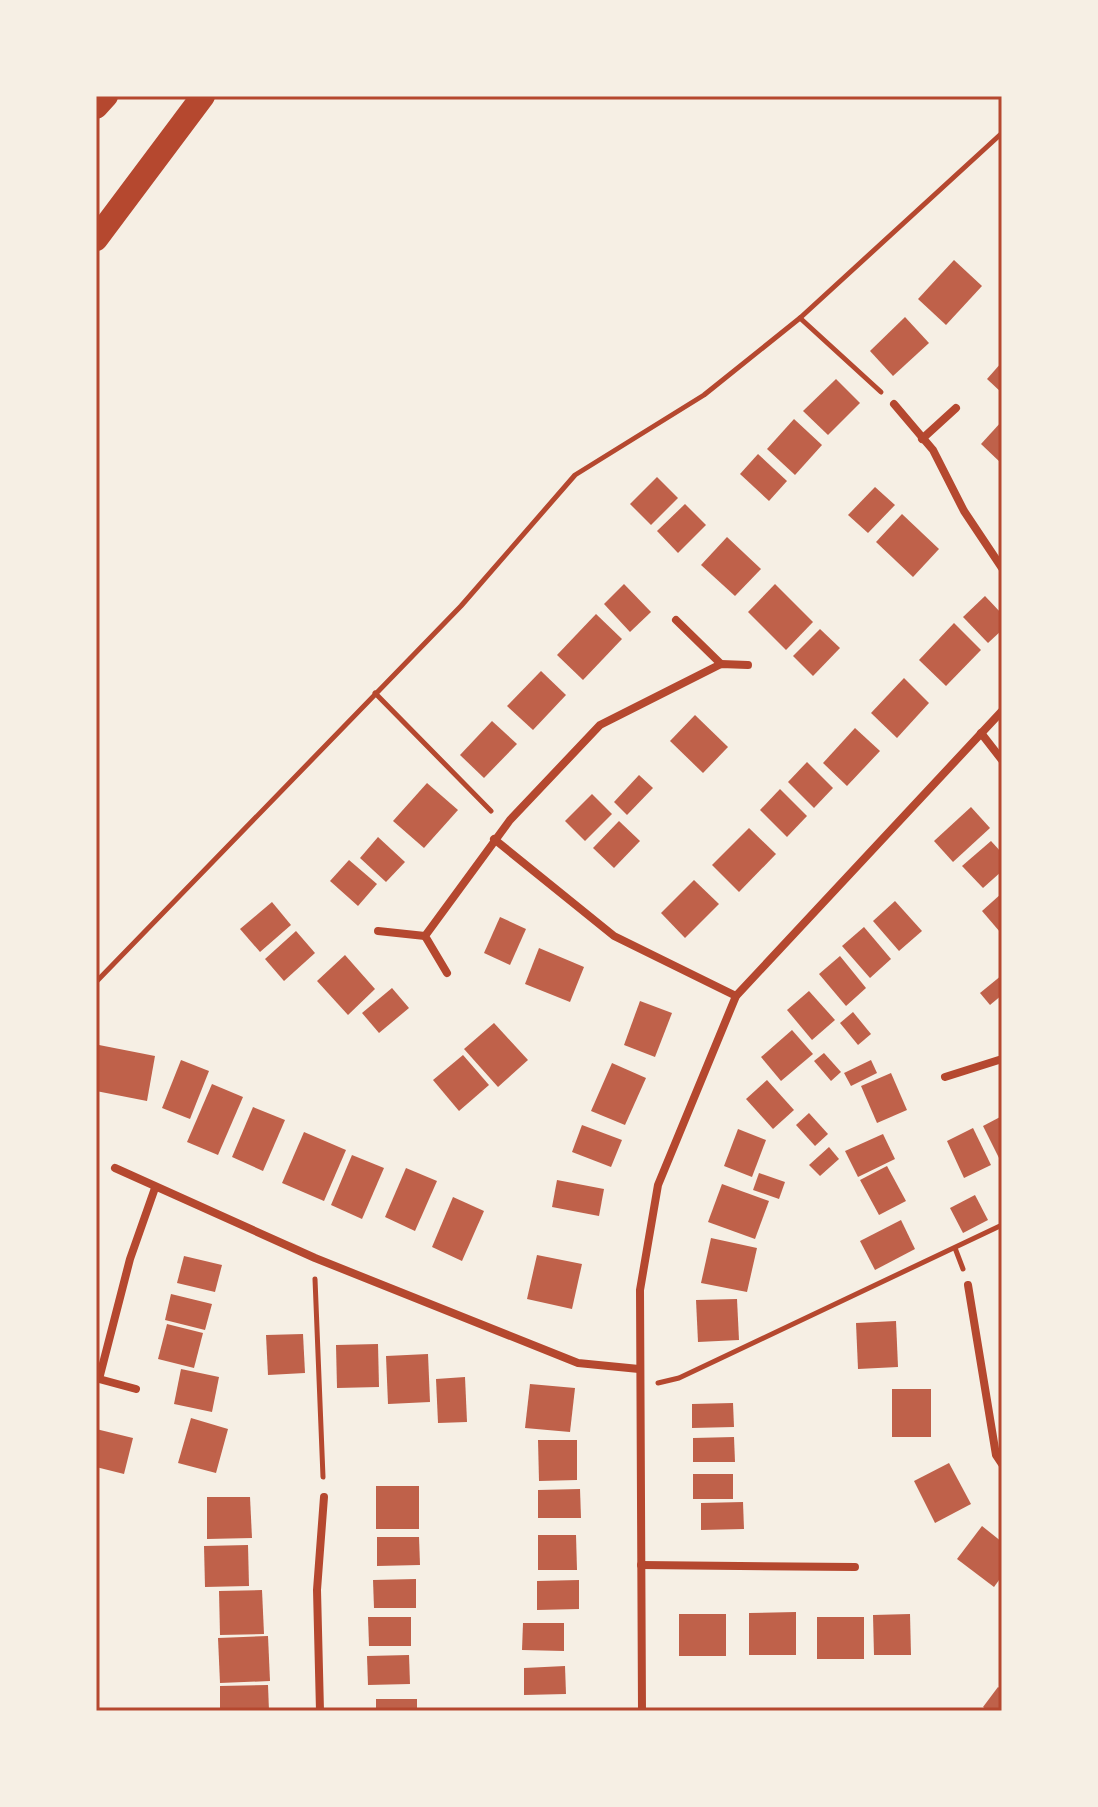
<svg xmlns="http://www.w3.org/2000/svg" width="1098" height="1807" viewBox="0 0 1098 1807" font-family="'Roboto Condensed',sans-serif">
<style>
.building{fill:#bf614a}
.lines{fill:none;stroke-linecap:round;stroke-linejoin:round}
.path{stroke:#b5482f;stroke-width:5}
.minor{stroke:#b5482f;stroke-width:8}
.motorway{stroke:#b5482f;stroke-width:24}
.neatline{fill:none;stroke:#b5482f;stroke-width:3}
</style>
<rect width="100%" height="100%" fill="#f6efe4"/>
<g class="building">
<polygon points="954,260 982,286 946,325 918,299"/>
<polygon points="905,317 929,343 893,376 870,351"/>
<polygon points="1002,362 1002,393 987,379"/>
<polygon points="836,379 860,403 828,435 803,411"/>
<polygon points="794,419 822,445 795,475 767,449"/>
<polygon points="1002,421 1002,464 981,444"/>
<polygon points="758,454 787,481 769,501 740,474"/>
<polygon points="657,477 678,498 651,525 630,504"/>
<polygon points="875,487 895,505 868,533 848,515"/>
<polygon points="685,504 706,525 678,553 657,531"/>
<polygon points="902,514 939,549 913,577 876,542"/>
<polygon points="727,537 761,569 735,596 701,565"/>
<polygon points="624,584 651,612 630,632 604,604"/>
<polygon points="775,584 813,622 786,650 748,612"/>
<polygon points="985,596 1002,614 1002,630 988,643 963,617"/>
<polygon points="596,614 622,639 583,680 557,655"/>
<polygon points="954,623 981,650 946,686 919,660"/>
<polygon points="820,629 840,648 813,676 793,656"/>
<polygon points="541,671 566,695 533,730 507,706"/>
<polygon points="904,678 929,703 897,738 871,713"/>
<polygon points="695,715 728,747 703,773 670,741"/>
<polygon points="492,721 517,744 484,778 460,755"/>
<polygon points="855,728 880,751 847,786 823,763"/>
<polygon points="807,762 833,788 814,808 788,782"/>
<polygon points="639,775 653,788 627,815 614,802"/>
<polygon points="427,783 458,810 424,848 393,821"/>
<polygon points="780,789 807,816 787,837 760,810"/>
<polygon points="592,794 612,814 585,841 565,821"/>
<polygon points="971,807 990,828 953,862 934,841"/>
<polygon points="619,821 640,841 614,868 593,848"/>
<polygon points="749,828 776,854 739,892 712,865"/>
<polygon points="378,837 405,862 386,882 360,858"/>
<polygon points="991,841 1002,853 1002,871 983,888 962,866"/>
<polygon points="349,860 377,884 358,906 330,881"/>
<polygon points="694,880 719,904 685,938 661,913"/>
<polygon points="1002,893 1002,931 1000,932 982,911"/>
<polygon points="895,901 922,931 899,951 873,921"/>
<polygon points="272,902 291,925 260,952 240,929"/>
<polygon points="500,917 526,929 510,965 484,953"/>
<polygon points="864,927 891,959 870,978 842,946"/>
<polygon points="296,931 315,953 284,981 265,959"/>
<polygon points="539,948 584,967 570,1002 525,984"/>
<polygon points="345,955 375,989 348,1015 317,981"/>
<polygon points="840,956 866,988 846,1006 819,974"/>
<polygon points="1002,975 1002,995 990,1005 980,993"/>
<polygon points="392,988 409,1008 379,1033 362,1013"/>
<polygon points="809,991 835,1020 812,1040 787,1010"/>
<polygon points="640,1001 672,1013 655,1057 624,1045"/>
<polygon points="853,1012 871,1034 858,1045 840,1023"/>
<polygon points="494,1023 528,1060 498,1087 464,1049"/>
<polygon points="792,1030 813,1054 781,1081 761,1057"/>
<polygon points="99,1045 155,1056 147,1101 96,1091"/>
<polygon points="824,1053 841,1072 831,1081 814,1061"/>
<polygon points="463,1055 489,1085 459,1111 433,1080"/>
<polygon points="181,1060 209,1071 190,1119 162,1108"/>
<polygon points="871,1060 877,1073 851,1086 844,1073"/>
<polygon points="612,1063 646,1078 625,1125 591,1111"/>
<polygon points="891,1073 907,1110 877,1123 861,1086"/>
<polygon points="767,1080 794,1110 773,1129 746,1099"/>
<polygon points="212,1084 243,1097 218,1155 187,1142"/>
<polygon points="253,1107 285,1120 263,1171 232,1157"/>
<polygon points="809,1113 828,1134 815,1146 796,1125"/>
<polygon points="1002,1116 1002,1164 983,1126"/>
<polygon points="582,1125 622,1140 611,1167 572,1152"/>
<polygon points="973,1128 991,1165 964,1178 947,1141"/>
<polygon points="738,1129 766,1140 752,1177 724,1166"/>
<polygon points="304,1132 346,1150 324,1201 282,1183"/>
<polygon points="883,1134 895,1159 858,1177 845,1151"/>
<polygon points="829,1147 839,1159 820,1176 809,1165"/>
<polygon points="352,1155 384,1168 362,1219 331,1205"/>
<polygon points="887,1166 906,1201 879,1215 860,1180"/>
<polygon points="406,1168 437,1181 415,1231 385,1217"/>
<polygon points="759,1173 785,1182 779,1199 753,1190"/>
<polygon points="557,1180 604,1189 599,1216 552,1207"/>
<polygon points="722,1184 769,1201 755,1239 708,1222"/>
<polygon points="975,1195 988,1220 963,1233 950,1208"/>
<polygon points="453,1197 484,1211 462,1261 432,1247"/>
<polygon points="901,1220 915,1249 875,1270 860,1241"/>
<polygon points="711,1238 757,1248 747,1292 701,1283"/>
<polygon points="537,1255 582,1264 572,1309 527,1299"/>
<polygon points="184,1256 222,1265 215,1292 177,1283"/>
<polygon points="171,1294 212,1304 205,1330 165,1320"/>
<polygon points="737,1299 739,1340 698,1342 696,1300"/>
<polygon points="896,1321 898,1367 858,1369 856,1323"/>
<polygon points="167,1324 203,1333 194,1368 158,1359"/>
<polygon points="303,1334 305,1373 268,1375 266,1335"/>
<polygon points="378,1344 379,1387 337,1388 336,1345"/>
<polygon points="428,1354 430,1402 388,1404 386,1356"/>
<polygon points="181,1369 219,1377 212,1412 174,1404"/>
<polygon points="465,1377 467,1422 438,1423 436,1379"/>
<polygon points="530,1384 575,1388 570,1432 525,1428"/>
<rect x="892" y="1389" width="39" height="48"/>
<polygon points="733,1403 734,1427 692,1428 692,1404"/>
<polygon points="191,1418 228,1429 216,1473 178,1463"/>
<polygon points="96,1429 133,1438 124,1474 96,1467"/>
<polygon points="734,1437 735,1462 693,1462 693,1438"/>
<polygon points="538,1440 577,1440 577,1480 539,1481"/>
<polygon points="949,1463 971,1504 935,1523 914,1481"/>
<rect x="693" y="1474" width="40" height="25"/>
<rect x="376" y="1486" width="43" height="43"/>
<polygon points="580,1489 581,1518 538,1518 538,1490"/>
<polygon points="207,1497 250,1497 252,1538 207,1539"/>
<polygon points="743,1502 744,1529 701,1530 701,1503"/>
<polygon points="982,1526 1002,1542 1002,1576 994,1587 957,1559"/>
<polygon points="538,1535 576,1535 577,1570 538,1570"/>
<polygon points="377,1537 419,1537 420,1565 377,1566"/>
<polygon points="248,1545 249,1586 205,1587 204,1546"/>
<polygon points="416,1579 416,1608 374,1608 373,1580"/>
<polygon points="579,1580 579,1609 537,1610 537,1581"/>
<polygon points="262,1590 264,1634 220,1635 219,1591"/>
<polygon points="796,1612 796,1655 749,1655 749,1613"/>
<rect x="679" y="1614" width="47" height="42"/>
<polygon points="910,1614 911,1655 874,1655 873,1615"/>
<polygon points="368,1617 411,1617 411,1646 369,1646"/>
<rect x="817" y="1617" width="47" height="42"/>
<polygon points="523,1623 564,1623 564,1651 522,1650"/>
<polygon points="268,1636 270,1681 220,1683 218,1638"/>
<polygon points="409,1655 410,1684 368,1685 367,1656"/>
<polygon points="565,1666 566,1694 524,1695 524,1668"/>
<polygon points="268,1685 269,1711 220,1711 220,1686"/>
<polygon points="998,1687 1002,1690 1002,1711 988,1711 983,1707"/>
<rect x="376" y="1699" width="41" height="12"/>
</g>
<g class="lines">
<g class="path">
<polyline points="800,318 881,392"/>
<polyline points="375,693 491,811"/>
<polyline points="96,982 461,606 575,475 704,395 800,318 1002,133"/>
<polyline points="955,1248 963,1269"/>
<polyline points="315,1279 323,1477"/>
<polyline points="658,1383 679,1378 1002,1225"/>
</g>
<g class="minor">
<polyline points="894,404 933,450 964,511 1002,568"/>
<polyline points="922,439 956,408"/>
<polyline points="676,620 721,664"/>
<polyline points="981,733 1002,760"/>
<polyline points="494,839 614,936 736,996"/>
<polyline points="378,931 425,936"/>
<polyline points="447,973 425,936 510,820 600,725 721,664 748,665"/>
<polyline points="945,1077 1002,1059"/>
<polyline points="115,1168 315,1258 578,1363 639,1369"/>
<polyline points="968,1285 996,1455 1002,1464"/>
<polyline points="96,1379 99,1379 130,1259 155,1188"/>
<polyline points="99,1379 136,1389"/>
<polyline points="641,1565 855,1567"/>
<polyline points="320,1711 317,1590 324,1497"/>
<polyline points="642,1711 640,1290 658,1185 736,996 1002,711"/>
</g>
<g class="motorway">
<polyline points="96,107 106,96"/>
<polyline points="96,239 203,96"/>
</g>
</g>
<rect width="1098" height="1807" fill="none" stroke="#f6efe4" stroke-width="196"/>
<rect x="98" y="98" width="902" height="1611" class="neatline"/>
</svg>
